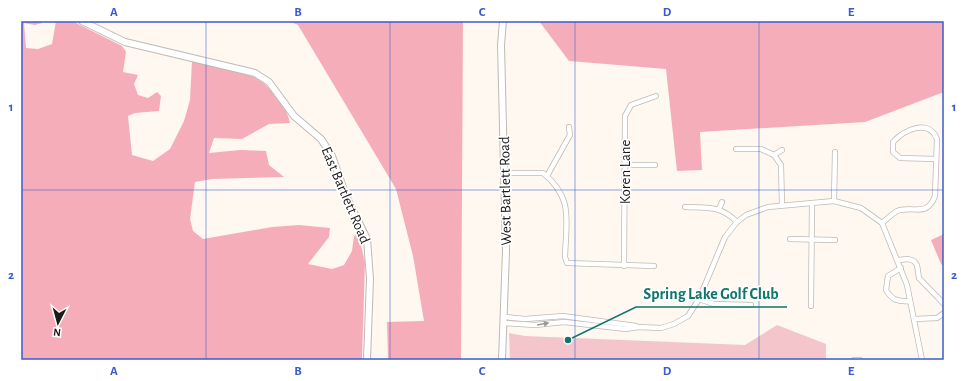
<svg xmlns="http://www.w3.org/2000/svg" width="965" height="381" viewBox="0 0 965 381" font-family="'Alegreya Sans',sans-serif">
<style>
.green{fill:#f5c5cc}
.forest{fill:#f5aeb9}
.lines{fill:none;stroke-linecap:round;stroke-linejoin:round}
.street-casing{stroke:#bfbab3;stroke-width:6}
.secondary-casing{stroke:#bfbab3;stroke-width:8}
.street{stroke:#fff;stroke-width:4.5}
.secondary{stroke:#fff;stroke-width:6}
.oneway{fill:#999897}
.grid{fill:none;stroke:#3b5bcd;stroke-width:1;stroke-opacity:0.55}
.labels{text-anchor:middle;stroke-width:3.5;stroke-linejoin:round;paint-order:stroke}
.street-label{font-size:15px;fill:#1d1b18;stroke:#fff}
.leader{fill:none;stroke:#0f766e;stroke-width:1.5}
.callout-dot{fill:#0f766e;stroke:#fff;stroke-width:1.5}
.callout-label{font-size:16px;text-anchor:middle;font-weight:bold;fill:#0f766e;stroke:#fff;stroke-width:3.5;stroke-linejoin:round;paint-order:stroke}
.neatline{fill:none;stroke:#3b5bcd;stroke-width:1.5}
.grid-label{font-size:13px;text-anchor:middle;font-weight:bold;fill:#3b5bcd}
</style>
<rect width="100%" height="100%" fill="#fef8f1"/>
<polygon class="green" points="777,325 826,344 826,360 510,360 509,333 525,336 745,345"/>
<g class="forest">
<path d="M 21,21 L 42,21 L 42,23 L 35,25 L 24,23 L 26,48 L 38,49 L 52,44 L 56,21 L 72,21 L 122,46 L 126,52 L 123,72 L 138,75 L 134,84 L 138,95 L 148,98 L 157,92 L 161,96 L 159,111 L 135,113 L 128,116 L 132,155 L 153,161 L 170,149 L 184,121 L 190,100 L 192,61 C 205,64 249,73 258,79 C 271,88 288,108 290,123 L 269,124 L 242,139 L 214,138 L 209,153 L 240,150 L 266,151 L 269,165 L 284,177 L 212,179 L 195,182 L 190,219 L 193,231 L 203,239 L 272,227 L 299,225 L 330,228 L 329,237 L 308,264 L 332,269 L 344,265 L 352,251 L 354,236 L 358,234 L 365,262 L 362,360 L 21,360 Z"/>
<polygon points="289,21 463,21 461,360 388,360 387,322 424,321 413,256 396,189 298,25"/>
<polygon points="539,21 944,21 944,92 865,122 700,132 702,170 677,171 666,69 569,61"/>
<polygon points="944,234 944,266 941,264 931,240"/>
</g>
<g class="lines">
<g class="street-casing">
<g id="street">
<polyline points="736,149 761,149 774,155 782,150"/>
<polyline points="774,155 781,165 782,205"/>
<polyline points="625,165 655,165"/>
<path d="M 505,173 L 543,173 C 574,198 566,221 565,257 L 567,263 L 654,266"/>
<polyline points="547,176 570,135 569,127"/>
<polyline points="834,201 835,152"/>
<path d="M 685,207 C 707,208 720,205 737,222"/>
<polyline points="719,209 722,202"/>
<path d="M 882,223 C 887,219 892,214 897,211 C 913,205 927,218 935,196 L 937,139 C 929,118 904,130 893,142 L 893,152 L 900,158 L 936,159"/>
<polyline points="790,239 835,240"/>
<polyline points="898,260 908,259 914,261 917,265 919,278 944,304"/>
<polyline points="624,266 625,116 631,105 656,96"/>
<path d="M 901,268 L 888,276 L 886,290 C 892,300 898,302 910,301"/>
<polyline points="699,299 714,304 751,305"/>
<polyline points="811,306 812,203"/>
<polyline points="504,317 525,319 563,316 636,326"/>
<polyline points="914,319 937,318 944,313"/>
<polyline points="504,323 535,325 564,322 626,329 638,327 661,328 674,324 688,316 699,299 725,237 737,222 746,215 768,207 834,201 861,208 882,223 907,285 922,360"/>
<polyline points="854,360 860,360"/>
</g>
</g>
<g class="secondary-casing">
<g id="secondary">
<polyline points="82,21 125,42 255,73 269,82 294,116 321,139 332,156 346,196 367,239 370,279 367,360"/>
<polyline points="502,360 506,251 501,45 503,21"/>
</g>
</g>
<use href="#street" class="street"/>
<use href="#secondary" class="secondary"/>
</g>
<defs><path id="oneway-solid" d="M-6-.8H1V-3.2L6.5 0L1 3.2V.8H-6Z"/></defs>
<use class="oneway" href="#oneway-solid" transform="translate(543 324) rotate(-10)"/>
<path class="grid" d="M 206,21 L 206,360M 390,21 L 390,360M 575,21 L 575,360M 759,21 L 759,360M 21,190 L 944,190"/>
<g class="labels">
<g class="street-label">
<text transform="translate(625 172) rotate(-90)" y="5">Koren Lane</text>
<text transform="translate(505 191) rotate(-91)" y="5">West Bartlett Road</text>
<text transform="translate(346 195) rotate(67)" y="5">East Bartlett Road</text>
</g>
</g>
<path class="leader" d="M568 340L636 307H787"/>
<circle class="callout-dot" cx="568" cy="340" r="4"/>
<g class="callout-label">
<text x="711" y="299">Spring Lake Golf Club</text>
</g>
<rect width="965" height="381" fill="none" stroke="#ffffff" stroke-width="44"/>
<g transform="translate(58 323) rotate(186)" stroke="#ffffff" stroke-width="3" paint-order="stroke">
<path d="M0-3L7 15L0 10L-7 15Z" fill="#1d1b18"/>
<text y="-6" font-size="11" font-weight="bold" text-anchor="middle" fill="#1d1b18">N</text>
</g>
<rect x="22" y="22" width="921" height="337" class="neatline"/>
<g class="grid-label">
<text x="114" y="16">A</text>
<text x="298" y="16">B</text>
<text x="482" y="16">C</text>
<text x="667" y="16">D</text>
<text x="851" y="16">E</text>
<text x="11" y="111">1</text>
<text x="954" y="111">1</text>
<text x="11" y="279">2</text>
<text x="954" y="279">2</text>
<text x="114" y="375">A</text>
<text x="298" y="375">B</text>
<text x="482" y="375">C</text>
<text x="667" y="375">D</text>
<text x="851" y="375">E</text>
</g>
</svg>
